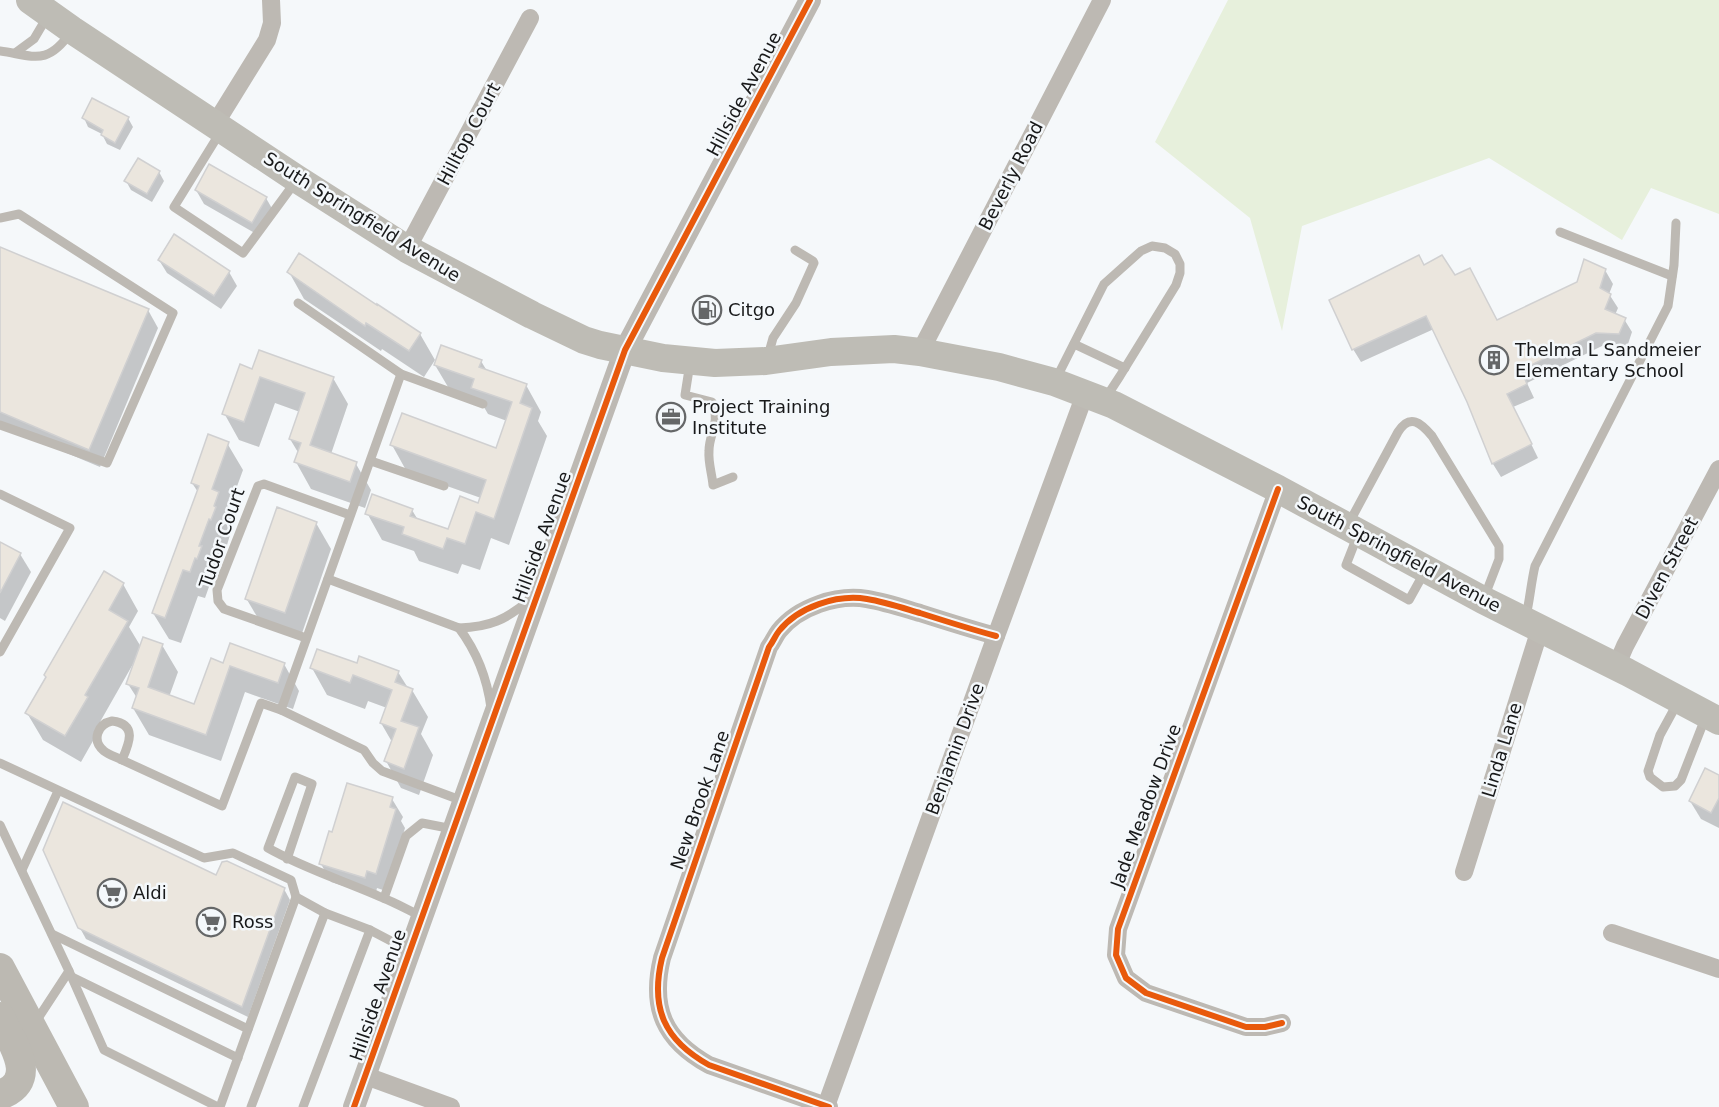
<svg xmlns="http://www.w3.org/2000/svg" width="1719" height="1107" viewBox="0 0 1719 1107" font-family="'DejaVu Sans',sans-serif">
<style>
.green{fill:#e7f0dc}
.shadow{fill:#0003}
.building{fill:#ebe6de;stroke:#d0d0d1;stroke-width:1.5}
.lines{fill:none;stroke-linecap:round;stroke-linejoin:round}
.service{stroke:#bdb9b3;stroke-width:9}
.minor{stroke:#bdb9b3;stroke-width:18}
.tertiary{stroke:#bdb9b3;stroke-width:22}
.primary{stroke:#bebcb5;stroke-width:28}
.trunk{stroke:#bcb9b2;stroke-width:30}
.cycleway-casing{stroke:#f4f8fb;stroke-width:10}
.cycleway{stroke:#e8590c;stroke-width:6}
.labels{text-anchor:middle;stroke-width:5;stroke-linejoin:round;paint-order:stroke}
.street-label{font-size:18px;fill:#18191a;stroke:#f4f8fb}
.poi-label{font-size:18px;fill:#18191a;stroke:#f4f8fb;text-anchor:start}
</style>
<rect width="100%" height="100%" fill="#f5f8fa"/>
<polygon class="green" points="1228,0 1719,0 1719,214 1651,188 1622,240 1489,158 1302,226 1282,331 1250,218 1155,142"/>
<g class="shadow">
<polygon points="84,118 128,118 133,127 120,150 107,144 102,134 88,127"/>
<polygon points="159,172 164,181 152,202 131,190 126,181"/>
<polygon points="196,190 266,198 274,212 260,236 204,204"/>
<polygon points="0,248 148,310 158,328 100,467 0,425"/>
<polygon points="159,260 229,272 237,286 221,309 167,273"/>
<polygon points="1424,266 1455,277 1497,321 1605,270 1613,284 1609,294 1618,308 1615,315 1624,319 1632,332 1627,347 1604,345 1527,383 1534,398 1513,407 1538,458 1501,477 1493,464 1469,401 1434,329 1361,362 1353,349"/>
<polygon points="289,272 420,334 435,360 424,377 382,349 381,351 304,299"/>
<polygon points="481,361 487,371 526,385 541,412 538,421 547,436 509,545 491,538 480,570 462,564 458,574 419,561 414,551 382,540 367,513 412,510 418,520 449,531 479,504 481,498 407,472 392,445 497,449 507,421 488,414 481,402 451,392 435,365"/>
<polygon points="253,371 333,378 348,404 331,454 356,464 371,490 365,508 311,489 296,462 299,454 290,439 300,412 275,403 259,447 239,440 224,413"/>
<polygon points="227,443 243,470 228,511 233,520 229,532 230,535 227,545 224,545 214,571 216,574 212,585 210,584 205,598 198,596 181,643 169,639 153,613 198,492 192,483"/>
<polygon points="316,523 331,549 300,639 262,625 246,598"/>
<polygon points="0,543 20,554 31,572 5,621 0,618"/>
<polygon points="123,584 138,611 129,627 141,647 162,645 178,672 169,697 195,706 224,665 284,664 299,691 293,709 245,692 221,761 149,735 133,708 137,698 128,684 133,664 100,722 102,725 81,762 43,740 27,713"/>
<polygon points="358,665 398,672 408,688 412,690 428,717 421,734 433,755 419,795 401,788 386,761 392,742 381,723 387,708 368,701 365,709 327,695 312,668"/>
<polygon points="1719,777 1719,828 1701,819 1690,801"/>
<polygon points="392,799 403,817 401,821 405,828 386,891 377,888 375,896 331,882 321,864 333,834"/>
<polygon points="216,877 284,889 290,900 248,1017 86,939 80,928"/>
</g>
<g class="building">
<polygon points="92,98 129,117 115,143 101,135 103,130 82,118"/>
<polygon points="138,158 160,171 147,194 124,181"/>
<polygon points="209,164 267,197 252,223 195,190"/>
<polygon points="174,234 230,271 214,296 158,260"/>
<polygon points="0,247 149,309 89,450 0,412"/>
<polygon points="299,253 377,305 377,304 421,333 409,351 366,323 365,326 287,272"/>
<polygon points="1419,255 1424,265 1442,255 1455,275 1470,268 1497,320 1577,282 1584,259 1606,269 1600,288 1611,294 1605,309 1626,318 1619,334 1596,333 1521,370 1527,384 1507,394 1532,444 1492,464 1467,402 1426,316 1352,350 1329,300"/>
<polygon points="441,345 482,360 479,367 527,384 520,403 532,408 494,519 476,512 465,544 447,538 443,549 402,534 404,527 365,514 372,494 413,509 410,516 448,529 460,496 478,503 486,480 390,445 402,413 496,448 512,402 471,388 474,379 434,365"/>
<polygon points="259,350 334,377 310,445 357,462 350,482 294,462 301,443 289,439 305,393 260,377 244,422 222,414 240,364 252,369"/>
<polygon points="208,434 229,442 212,489 219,492 214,506 216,507 211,520 209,519 199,546 202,546 197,559 195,558 190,572 183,570 165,618 152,613 199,486 191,483"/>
<polygon points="277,507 317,522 285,613 245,599"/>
<polygon points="0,542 21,553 0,593"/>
<polygon points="104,571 124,583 109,610 128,621 85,695 88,697 65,736 25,713 46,677 44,675"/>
<polygon points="143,637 163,644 148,687 194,704 211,658 223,663 230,643 285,663 278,683 230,666 206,735 132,708 139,688 126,684"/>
<polygon points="317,649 357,663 359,656 399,671 395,682 413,689 401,721 419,727 404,769 384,761 396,729 380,723 392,690 353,675 350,683 310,668"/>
<polygon points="1705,768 1719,775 1719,798 1711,813 1689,801"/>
<polygon points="347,783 393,797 390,807 396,809 376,874 367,871 365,878 319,864 329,831 332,832"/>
<polygon points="63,802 216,875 222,862 227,861 285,888 242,1007 78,928 43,850"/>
</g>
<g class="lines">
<g class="service">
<path d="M 0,51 C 35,56 47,66 71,32"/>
<polyline points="15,53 34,39 47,17"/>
<polyline points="221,131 174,207 243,253 296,181"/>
<polyline points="0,218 19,214 173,313 107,463 0,425"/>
<polyline points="1560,232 1672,276"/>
<polyline points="298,303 401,374 483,404"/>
<polyline points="1074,344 1125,368"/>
<polyline points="768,356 773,338 796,303 814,263 813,261 795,250"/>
<path d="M 690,363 L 685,395 L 712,402 C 721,424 709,432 709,451 C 708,462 712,474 713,485 L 733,477"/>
<polyline points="1056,379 1104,284 1141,251 1152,246 1165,248 1175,254 1180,264 1180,273 1176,285 1120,376 1105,399"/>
<polyline points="371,461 444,486"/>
<polyline points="0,494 70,528 0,652"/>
<path d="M 1349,523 L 1398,432 C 1410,413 1421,423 1432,436 L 1499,546 L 1499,559 L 1484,598"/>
<polyline points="1357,537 1346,565 1409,600 1424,573"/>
<path d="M 328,579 L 459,628 C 489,627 507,620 530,599"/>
<path d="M 1526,616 C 1530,599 1531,583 1535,566 L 1668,306 L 1674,265 L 1676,223"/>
<path d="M 459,628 C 477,652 487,677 491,708"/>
<polyline points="306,638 224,609 218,601 217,590 258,486 264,484 350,515"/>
<polyline points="1678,702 1660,735 1648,771 1650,777 1663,787 1675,786 1681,780 1706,716"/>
<polyline points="281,710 364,750 373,763 382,771 463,801"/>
<path d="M 112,721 C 138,724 129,744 122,760 C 116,757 109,755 104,751 C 91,740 98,724 112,721 Z"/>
<polyline points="122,760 222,806 261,703 281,710 401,374"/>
<polyline points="0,763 204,858 233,853 291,880 296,897 325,913 370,930 410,951"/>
<polyline points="0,825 69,971"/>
<path d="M 287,859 L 312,784 L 295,777 L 268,848 C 305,869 345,881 383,898 C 396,903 408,910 421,916"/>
<polyline points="22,870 58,791"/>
<polyline points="384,898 406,836 422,823 453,829"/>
<polyline points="52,934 248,1029"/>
<polyline points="72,977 238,1058"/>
<polyline points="35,1023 69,971 104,1050 218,1107"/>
<polyline points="220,1107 296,897"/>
<polyline points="251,1107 325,913"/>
<polyline points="303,1107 370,930"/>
</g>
<g class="minor">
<polyline points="215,124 267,40 272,23 271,0"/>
<polyline points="407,249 530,18"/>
<polyline points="920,352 1102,0"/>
<polyline points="1278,489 1118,929 1116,955 1126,978 1146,993 1246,1027 1265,1027 1282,1023"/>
<polyline points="1616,667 1625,646 1719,469"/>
<polyline points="1464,872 1540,629"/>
<polyline points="1612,933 1719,969"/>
<polyline points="366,1076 451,1107"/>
<polyline points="826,1106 996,636 1085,394"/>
<path d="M 829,1107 L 709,1065 C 664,1040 650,1008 662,958 L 769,647 C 773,642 775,636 779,631 C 798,607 837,594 867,599 C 885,602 903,608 920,613 C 945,621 970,629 996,636"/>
</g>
<polyline class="tertiary" points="354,1107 625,350 810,0"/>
<polyline class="primary" points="30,0 72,30 297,179 407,249 532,315 584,340 600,345 663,358 715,363 766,361 831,352 894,349 920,352 999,367 1054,382 1114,405 1278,489 1483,600 1627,672 1719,721"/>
<g class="trunk">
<polyline points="0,968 74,1107"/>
<path d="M 0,1017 C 11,1042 41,1080 0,1095"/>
</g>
<g class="cycleway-casing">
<g id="cycleway">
<polyline points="1278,489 1118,929 1116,955 1126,978 1146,993 1246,1027 1265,1027 1282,1023"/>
<polyline points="354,1107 625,350 810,0"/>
<path d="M 829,1107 L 709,1065 C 664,1040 650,1008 662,958 L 769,647 C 773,642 775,636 779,631 C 798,607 837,594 867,599 C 885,602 903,608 920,613 C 945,621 970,629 996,636"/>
</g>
</g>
<use href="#cycleway" class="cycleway"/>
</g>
<defs>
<g id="fuel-ring" transform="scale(1.5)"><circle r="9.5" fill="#f4f8fb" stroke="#656768" stroke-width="1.5"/><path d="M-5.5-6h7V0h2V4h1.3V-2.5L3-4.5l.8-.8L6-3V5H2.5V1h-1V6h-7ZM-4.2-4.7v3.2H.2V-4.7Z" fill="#656768"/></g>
<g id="building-ring" transform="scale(1.5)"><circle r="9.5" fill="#f4f8fb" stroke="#656768" stroke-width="1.5"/><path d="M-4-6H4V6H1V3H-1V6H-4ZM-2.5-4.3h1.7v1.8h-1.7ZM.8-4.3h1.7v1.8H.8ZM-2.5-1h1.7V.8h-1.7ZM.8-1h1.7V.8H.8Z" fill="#656768"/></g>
<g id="office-ring" transform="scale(1.5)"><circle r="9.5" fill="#f4f8fb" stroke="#656768" stroke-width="1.5"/><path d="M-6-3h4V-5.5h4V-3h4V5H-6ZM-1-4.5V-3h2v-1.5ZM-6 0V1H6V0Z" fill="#656768"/></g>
<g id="supermarket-ring" transform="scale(1.5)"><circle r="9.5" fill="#f4f8fb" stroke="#656768" stroke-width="1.5"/><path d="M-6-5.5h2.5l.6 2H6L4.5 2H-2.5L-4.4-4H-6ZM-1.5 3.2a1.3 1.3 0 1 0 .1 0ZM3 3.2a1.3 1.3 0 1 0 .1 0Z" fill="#656768"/></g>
</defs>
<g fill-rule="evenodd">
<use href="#fuel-ring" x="707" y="310"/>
<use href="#building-ring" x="1494" y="360"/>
<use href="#office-ring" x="671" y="417"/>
<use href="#supermarket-ring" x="112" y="893"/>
<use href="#supermarket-ring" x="211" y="922"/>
</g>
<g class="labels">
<g class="street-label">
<text transform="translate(744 94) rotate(-62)" y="6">Hillside Avenue</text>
<text transform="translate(469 134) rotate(-62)" y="6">Hilltop Court</text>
<text transform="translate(1011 176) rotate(-63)" y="6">Beverly Road</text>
<text transform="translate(362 217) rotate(32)" y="6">South Springfield Avenue</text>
<text transform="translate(542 537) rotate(-70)" y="6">Hillside Avenue</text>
<text transform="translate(222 538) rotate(-71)" y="6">Tudor Court</text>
<text transform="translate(1399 554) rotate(28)" y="6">South Springfield Avenue</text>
<text transform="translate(1667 568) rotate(-62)" y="6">Diven Street</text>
<text transform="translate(955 749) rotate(-70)" y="6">Benjamin Drive</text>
<text transform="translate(1502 750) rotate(-73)" y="6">Linda Lane</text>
<text transform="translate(700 800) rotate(-71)" y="6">New Brook Lane</text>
<text transform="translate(1146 806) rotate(-70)" y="6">Jade Meadow Drive</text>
<text transform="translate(378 995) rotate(-71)" y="6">Hillside Avenue</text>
</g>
<g class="poi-label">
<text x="728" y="316">Citgo</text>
<text x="1515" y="356">Thelma L Sandmeier<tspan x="1515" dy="21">Elementary School</tspan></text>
<text x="692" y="413">Project Training<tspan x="692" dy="21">Institute</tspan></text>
<text x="133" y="899">Aldi</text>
<text x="232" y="928">Ross</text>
</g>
</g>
</svg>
